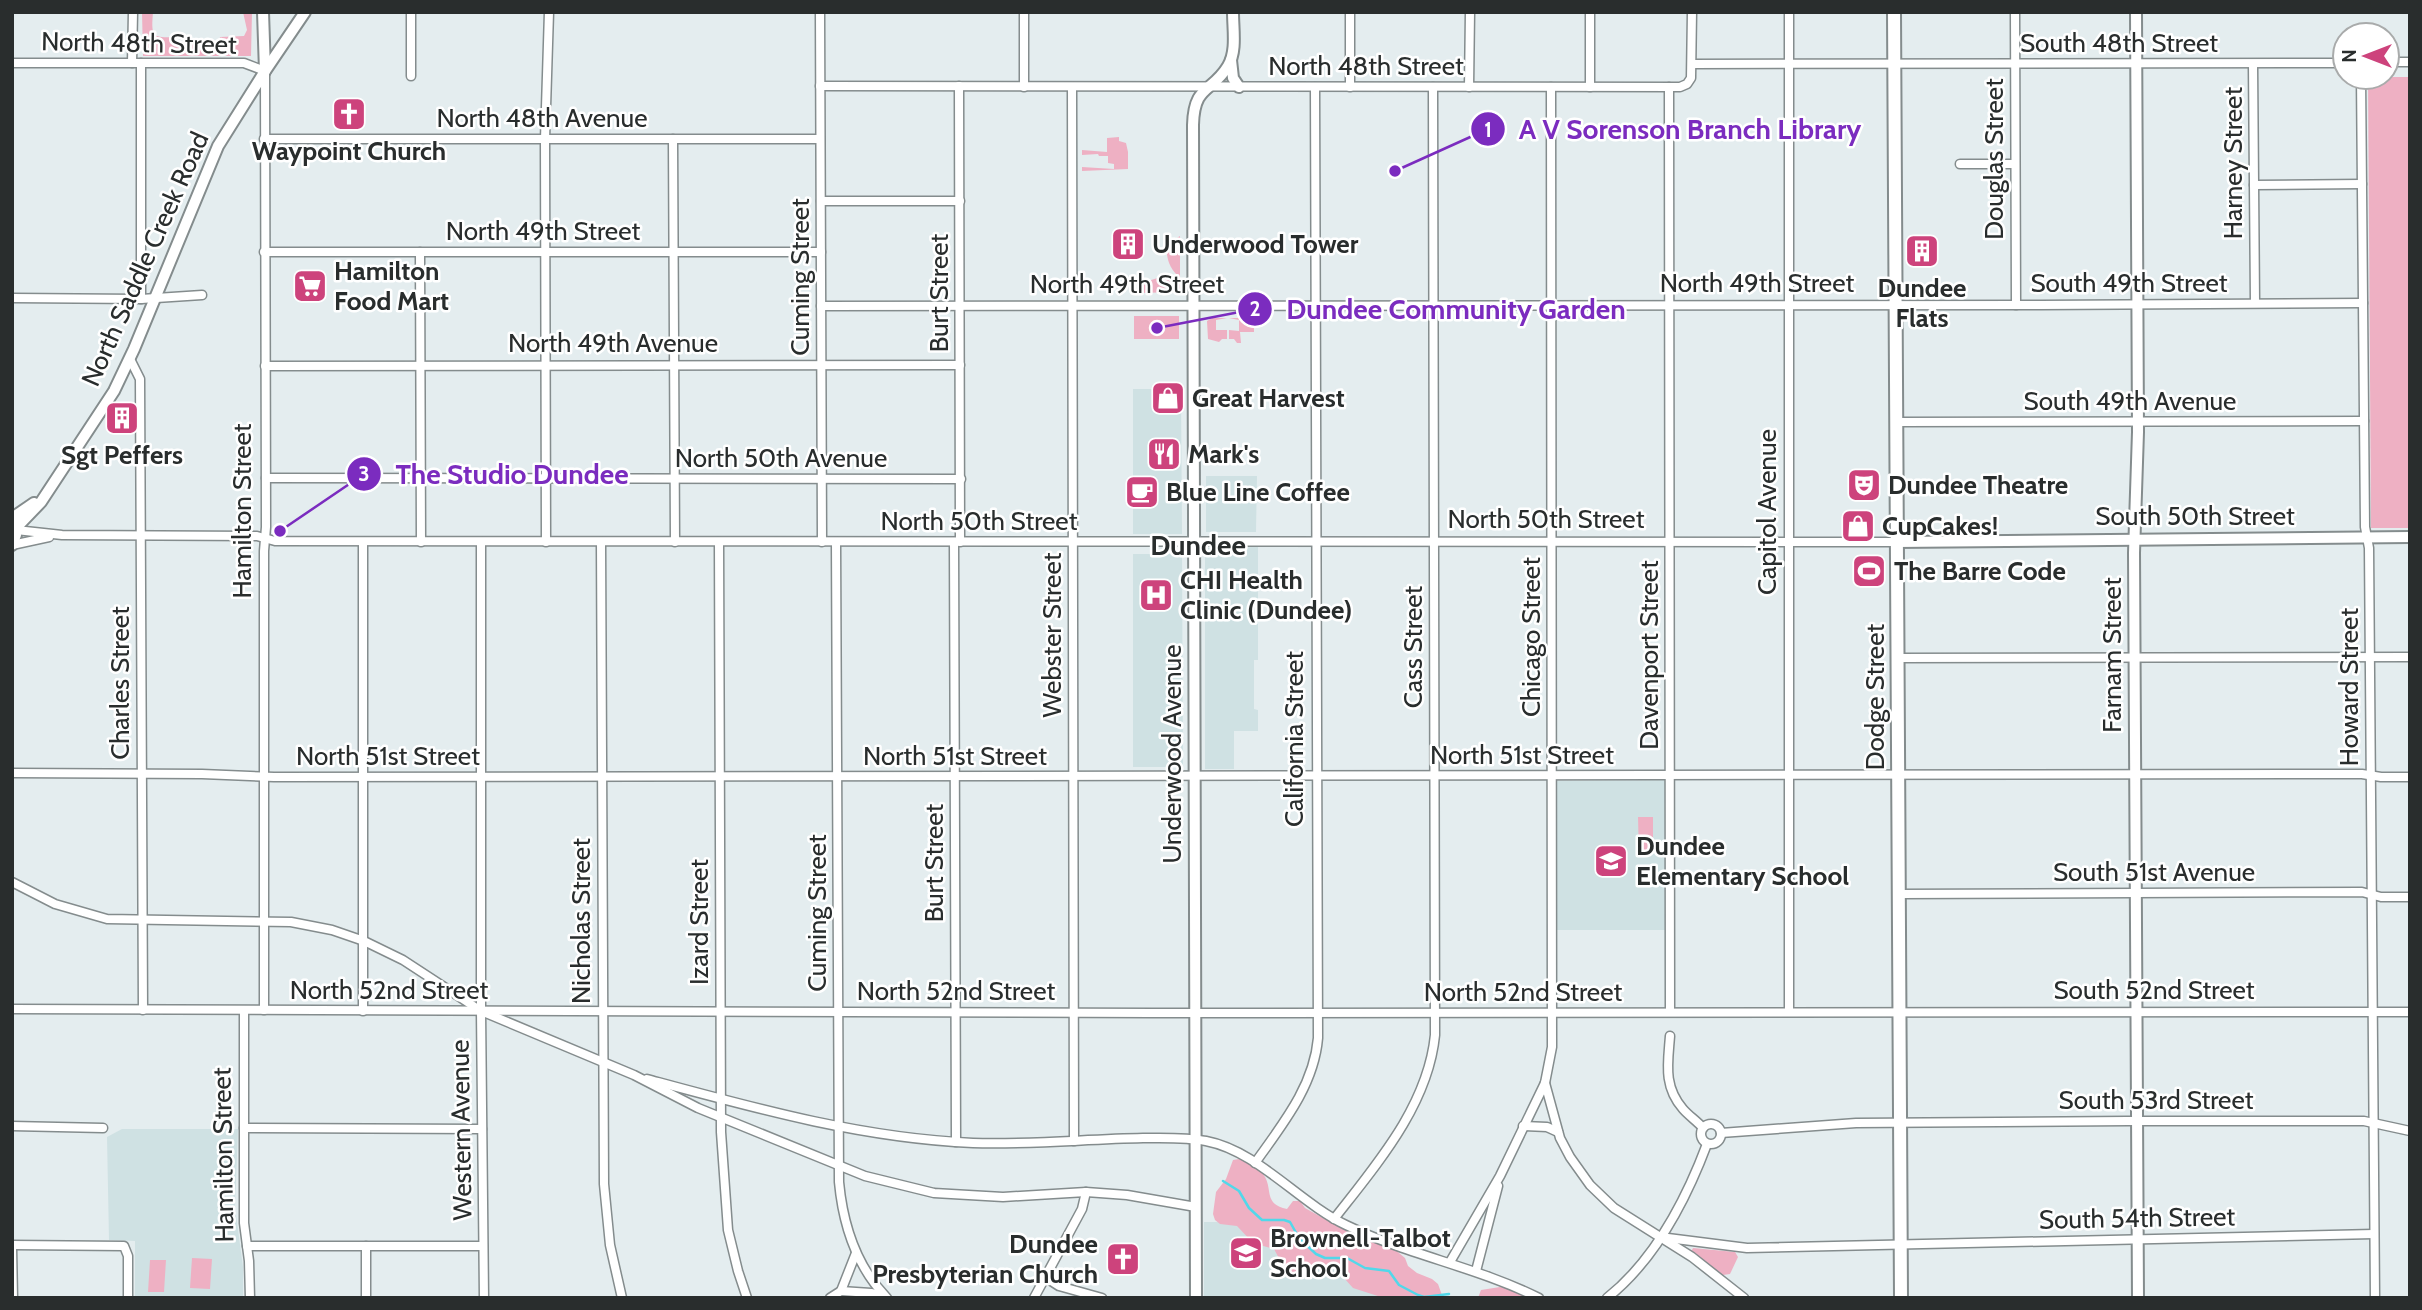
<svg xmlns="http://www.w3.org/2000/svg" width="2422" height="1310" viewBox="0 0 2422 1310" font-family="Cabin,sans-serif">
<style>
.built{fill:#cfe1e3}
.green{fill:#eeb0c3}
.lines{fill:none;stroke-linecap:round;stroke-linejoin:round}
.stream{stroke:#51d8ea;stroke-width:2.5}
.minor-casing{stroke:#848c8d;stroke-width:11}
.major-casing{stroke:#848c8d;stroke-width:14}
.highway-casing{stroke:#848c8d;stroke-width:16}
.minor{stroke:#fff;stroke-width:8}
.major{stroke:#fff;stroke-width:10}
.highway{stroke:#fff;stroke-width:12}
.labels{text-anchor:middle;stroke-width:5;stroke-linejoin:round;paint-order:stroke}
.street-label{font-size:26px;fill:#292d2d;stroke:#fff}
.poi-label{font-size:26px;font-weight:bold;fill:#292d2d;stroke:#fff;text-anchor:start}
.neighbourhood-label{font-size:28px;font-weight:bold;fill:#292d2d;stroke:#fff}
.leader{fill:none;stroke:#7b2cbf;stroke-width:2.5}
.callout-dot{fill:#7b2cbf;stroke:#fff;stroke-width:2.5}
.mark-label{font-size:21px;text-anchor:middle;font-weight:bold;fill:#fff}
.callout-label{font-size:28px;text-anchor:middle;font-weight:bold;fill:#7b2cbf;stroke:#fff;stroke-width:5;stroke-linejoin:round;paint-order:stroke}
</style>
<rect width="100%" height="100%" fill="#e4edef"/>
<g class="built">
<polygon points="1133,389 1181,389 1182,534 1133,534"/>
<polygon points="1206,476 1257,476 1256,532 1206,532"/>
<polygon points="1258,547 1258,660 1254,660 1254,709 1258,710 1258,731 1234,731 1234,769 1205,769 1205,548"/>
<polygon points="1133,554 1182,554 1183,767 1133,767"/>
<polygon points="1666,780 1666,930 1556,930 1556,781"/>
<polygon points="122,1129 238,1129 235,1207 243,1267 243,1298 135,1298 135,1241 109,1240 107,1137"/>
<polygon points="1204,1222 1241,1222 1412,1298 1204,1298"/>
</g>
<g class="green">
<path d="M 142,12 L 153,12 C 151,37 152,38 176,37 L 174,42 L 219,42 L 220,37 L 244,36 L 247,30 L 243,12 L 252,12 L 251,56 L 143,56 Z"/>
<polygon points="2368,77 2410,77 2410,528 2371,528"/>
<polygon points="1119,137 1119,141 1126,143 1128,152 1128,169 1082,171 1082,167 1114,169 1114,164 1108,163 1108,156 1099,156 1098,154 1082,155 1082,150 1107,152 1107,138"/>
<path d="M 1180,236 L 1180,278 C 1169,268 1167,260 1166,245 Z"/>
<polygon points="1139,271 1145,282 1170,274 1180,281 1180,292 1139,293"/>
<polygon points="1242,315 1254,315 1254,332 1240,332 1241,343 1237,343 1234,339 1229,339 1229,330 1239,331 1239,320 1229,318 1238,318"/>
<rect x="1134" y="316" width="45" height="23"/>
<polygon points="1212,318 1227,318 1216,320 1216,330 1227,330 1227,339 1222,339 1219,342 1208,339 1207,321"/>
<polygon points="1638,817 1653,817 1653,852 1651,855 1639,855"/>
<path d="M 1239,1159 C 1248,1162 1258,1166 1263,1174 C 1274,1188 1262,1204 1287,1209 L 1293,1201 L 1300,1201 L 1305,1208 L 1359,1238 L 1379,1241 L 1393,1248 L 1405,1258 L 1408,1266 L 1417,1273 L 1432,1279 L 1438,1284 L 1443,1298 L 1384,1298 L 1353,1288 L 1336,1269 L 1326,1267 L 1293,1274 L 1282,1264 L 1274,1249 L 1253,1243 L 1237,1226 L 1220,1224 L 1215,1220 L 1213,1214 L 1216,1192 L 1226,1179 L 1233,1160 Z"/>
<polygon points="1693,1248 1735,1252 1738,1257 1730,1274 1723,1275 1691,1252"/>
<polygon points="192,1258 212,1259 210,1289 190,1288"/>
<polygon points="150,1260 166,1260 164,1292 148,1292"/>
<polygon points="1500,1287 1508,1288 1531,1298 1478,1298 1481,1290"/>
</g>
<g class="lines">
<polyline class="stream" points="1223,1181 1239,1191 1249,1208 1262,1220 1284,1220 1290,1222 1299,1238 1316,1254 1325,1258 1347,1258 1365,1268 1389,1271 1399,1285 1418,1295 1424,1297 1449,1294"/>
<g class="minor-casing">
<g id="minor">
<polyline points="820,12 822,542"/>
<polyline points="1789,12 1789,1012"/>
<polyline points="2015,12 2016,305"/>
<polyline points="2387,62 2410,62"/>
<polyline points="12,63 244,63 265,71 266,527 264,551 264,1010"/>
<polyline points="132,63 133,12"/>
<polyline points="1692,64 2345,63"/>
<polyline points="2253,64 2255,303"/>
<polyline points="411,76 411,12"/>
<polyline points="2361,77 2365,527 2369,548 2375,1298"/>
<polyline points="820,86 1680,87 1687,84 1691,78 1692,12"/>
<polyline points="959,86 960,542"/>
<polyline points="1024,87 1024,12"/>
<polyline points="1072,87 1074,1141"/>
<polyline points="1350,87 1350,12"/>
<polyline points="1469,87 1470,12"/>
<polyline points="1590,87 1590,12"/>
<polyline points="1669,87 1670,1012"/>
<polyline points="264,139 820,139"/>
<polyline points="673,139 675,542"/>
<polyline points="1960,164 2015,164"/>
<polyline points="2254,185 2362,184"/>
<polyline points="821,201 960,201"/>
<polyline points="264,252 821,252"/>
<polyline points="420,252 421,542"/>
<polyline points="12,298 141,299 202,295"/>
<polyline points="141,299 141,63"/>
<polyline points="821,306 2041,305 2363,303"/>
<polyline points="130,359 140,379 143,1010"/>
<polyline points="265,366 960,365"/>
<polyline points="1896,422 2364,421"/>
<polyline points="266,478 961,479"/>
<polyline points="16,530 62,535 257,536 275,541 1896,542"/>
<polyline points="363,542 363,1011"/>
<polyline points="481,542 481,1011 484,1298"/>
<polyline points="546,542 545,139 549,12"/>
<polyline points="601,542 604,1184 610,1245 622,1298"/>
<polyline points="719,542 721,1132 728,1230 738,1271 747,1298"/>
<path d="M 836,542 L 839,1182 C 843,1225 856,1266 887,1298"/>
<polyline points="954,542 956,1142"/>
<polyline points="12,545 49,537"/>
<polyline points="1897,658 2410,657"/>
<polyline points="12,773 202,774 274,777 2362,774 2381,777 2410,777"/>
<polyline points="12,882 55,904 107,919 291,922 332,930 364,941 403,960 481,1011 634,1075 698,1108 865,1176 934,1193 1003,1197 1086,1192 1127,1195 1196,1207"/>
<polyline points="1899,894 2362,892 2381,897 2410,897"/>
<polyline points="12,1009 1152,1013 2410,1012"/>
<polyline points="244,1011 244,1223 249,1261 250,1298"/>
<path d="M 1670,1036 C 1668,1063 1663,1086 1683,1109 C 1689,1116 1697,1121 1703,1128"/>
<path d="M 647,1079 C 754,1108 861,1138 973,1143 C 1030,1145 1086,1139 1143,1138 C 1164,1138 1186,1137 1206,1141 C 1258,1151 1298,1202 1346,1225 C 1408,1255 1477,1267 1539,1298"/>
<polyline points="1545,1083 1560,1138 1570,1157 1590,1185 1614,1208 1660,1237 1747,1248 2374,1234"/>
<circle cx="1711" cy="1134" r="10"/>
<polyline points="12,1126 103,1128"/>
<polyline points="1523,1126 1547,1127 1558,1132"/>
<polyline points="244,1128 482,1129"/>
<polyline points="1721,1133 1856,1123 2128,1121 2364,1121 2410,1131"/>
<path d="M 1255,1163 C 1282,1125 1314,1086 1318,1038 L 1315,87"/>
<path d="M 1334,1219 C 1376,1165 1428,1106 1435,1035 L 1433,87"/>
<polyline points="1665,1240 1692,1257 1744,1298"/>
<polyline points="12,1245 124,1246 128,1256 128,1298"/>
<polyline points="247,1246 483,1246"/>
<polyline points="366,1246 366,1298"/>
<polyline points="12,1248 13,1298"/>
<polyline points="1450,1262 1500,1176 1545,1083 1552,1047 1551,87"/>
<polyline points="1476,1271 1498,1186"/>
<polyline points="1045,1277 1059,1286 1102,1298"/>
<polyline points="841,1291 871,1293 883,1296"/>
<polyline points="830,1298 841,1291 856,1253"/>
<polyline points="1034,1298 1082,1209 1086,1192"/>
<path d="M 1607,1298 C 1655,1260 1686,1200 1707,1144"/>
</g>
</g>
<g class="major-casing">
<g id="major">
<polyline points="263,12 265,71"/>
<polyline points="2136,12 2138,432 2134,553 2138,1298"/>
<polyline points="1231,60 1233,78 1239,87"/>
<polyline points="12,518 34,503"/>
<polyline points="16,528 41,502 114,391 134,349 218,146 265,71 305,12"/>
<polyline points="1896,542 2410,537"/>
<polyline points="12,545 16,535 14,524"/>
<path d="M 1196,1298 L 1193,125 C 1194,84 1212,93 1228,66 C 1237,51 1233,30 1233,12"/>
</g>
</g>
<g class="highway-casing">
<polyline id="highway" points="1894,12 1901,1298"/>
</g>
<use href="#minor" class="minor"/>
<use href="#major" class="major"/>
<use href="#highway" class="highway"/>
</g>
<defs>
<g id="church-square" transform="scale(1.75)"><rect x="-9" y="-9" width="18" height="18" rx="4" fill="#cd437c" stroke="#fff"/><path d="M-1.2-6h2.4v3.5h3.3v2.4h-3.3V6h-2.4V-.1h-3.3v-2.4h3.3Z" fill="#fff"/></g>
<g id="building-square" transform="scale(1.75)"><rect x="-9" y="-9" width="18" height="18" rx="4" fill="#cd437c" stroke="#fff"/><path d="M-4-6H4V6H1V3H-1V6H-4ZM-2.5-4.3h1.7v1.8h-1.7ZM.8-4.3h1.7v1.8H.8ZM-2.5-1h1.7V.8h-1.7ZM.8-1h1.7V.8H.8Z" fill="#fff"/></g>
<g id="supermarket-square" transform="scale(1.75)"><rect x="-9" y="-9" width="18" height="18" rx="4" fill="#cd437c" stroke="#fff"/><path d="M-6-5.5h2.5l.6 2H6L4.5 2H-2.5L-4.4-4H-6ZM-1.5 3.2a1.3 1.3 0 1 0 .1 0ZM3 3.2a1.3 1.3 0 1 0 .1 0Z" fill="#fff"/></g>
<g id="shop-square" transform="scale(1.75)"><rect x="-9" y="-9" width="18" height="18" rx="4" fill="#cd437c" stroke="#fff"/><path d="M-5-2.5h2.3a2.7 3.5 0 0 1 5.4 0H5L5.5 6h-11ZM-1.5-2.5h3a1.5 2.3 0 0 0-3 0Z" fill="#fff"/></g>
<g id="restaurant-square" transform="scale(1.75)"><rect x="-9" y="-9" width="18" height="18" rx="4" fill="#cd437c" stroke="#fff"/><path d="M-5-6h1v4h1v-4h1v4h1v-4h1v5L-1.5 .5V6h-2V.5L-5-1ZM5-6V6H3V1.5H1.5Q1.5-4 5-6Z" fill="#fff"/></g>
<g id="theatre-square" transform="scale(1.75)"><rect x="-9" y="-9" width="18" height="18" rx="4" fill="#cd437c" stroke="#fff"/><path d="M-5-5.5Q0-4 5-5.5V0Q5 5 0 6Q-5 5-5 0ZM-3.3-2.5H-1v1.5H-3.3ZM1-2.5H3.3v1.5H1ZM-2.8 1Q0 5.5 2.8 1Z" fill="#fff"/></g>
<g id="cafe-square" transform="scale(1.75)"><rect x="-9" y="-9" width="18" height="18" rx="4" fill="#cd437c" stroke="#fff"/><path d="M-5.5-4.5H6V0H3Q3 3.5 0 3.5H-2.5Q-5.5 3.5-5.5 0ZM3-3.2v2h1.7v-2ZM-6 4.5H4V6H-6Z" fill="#fff"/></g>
<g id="stadium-square" transform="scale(1.75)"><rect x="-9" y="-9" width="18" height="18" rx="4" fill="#cd437c" stroke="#fff"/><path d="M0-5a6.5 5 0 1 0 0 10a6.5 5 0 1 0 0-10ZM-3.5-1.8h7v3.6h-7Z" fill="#fff"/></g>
<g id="hospital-square" transform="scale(1.75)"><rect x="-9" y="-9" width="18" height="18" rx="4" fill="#cd437c" stroke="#fff"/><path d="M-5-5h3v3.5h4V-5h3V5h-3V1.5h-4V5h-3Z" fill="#fff"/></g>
<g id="school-square" transform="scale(1.75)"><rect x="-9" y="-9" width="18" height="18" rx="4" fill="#cd437c" stroke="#fff"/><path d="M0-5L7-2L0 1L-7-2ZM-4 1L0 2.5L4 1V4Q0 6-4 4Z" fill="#fff"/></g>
</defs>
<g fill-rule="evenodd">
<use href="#church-square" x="349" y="114"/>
<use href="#building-square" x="1128" y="244"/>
<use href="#building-square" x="1922" y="251"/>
<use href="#supermarket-square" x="310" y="286"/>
<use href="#shop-square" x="1168" y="398"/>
<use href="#building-square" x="122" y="418"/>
<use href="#restaurant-square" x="1164" y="454"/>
<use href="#theatre-square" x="1864" y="485"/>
<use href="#cafe-square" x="1142" y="492"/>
<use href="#shop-square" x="1858" y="526"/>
<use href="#stadium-square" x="1869" y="571"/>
<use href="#hospital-square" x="1156" y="595"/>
<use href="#school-square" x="1611" y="861"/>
<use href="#school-square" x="1246" y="1253"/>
<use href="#church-square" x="1123" y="1259"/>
</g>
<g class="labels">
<g class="street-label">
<text transform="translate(139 43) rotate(1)" y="9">North 48th Street</text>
<text x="2119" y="52">South 48th Street</text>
<text x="1366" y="75">North 48th Street</text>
<text x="542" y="127">North 48th Avenue</text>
<text transform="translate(1994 159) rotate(-90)" y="9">Douglas Street</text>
<text transform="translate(2233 163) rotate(-90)" y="9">Harney Street</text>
<text x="543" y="240">North 49th Street</text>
<text transform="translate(145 259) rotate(-66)" y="9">North Saddle Creek Road</text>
<text transform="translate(800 277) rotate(-90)" y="9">Cuming Street</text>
<text x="1757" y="292">North 49th Street</text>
<text x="2129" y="292">South 49th Street</text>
<text x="1127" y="293">North 49th Street</text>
<text transform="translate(939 293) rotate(-90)" y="9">Burt Street</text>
<text x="613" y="352">North 49th Avenue</text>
<text x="2130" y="410">South 49th Avenue</text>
<text x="781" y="467">North 50th Avenue</text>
<text transform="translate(242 511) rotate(-90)" y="9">Hamilton Street</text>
<text transform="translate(1767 512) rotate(-90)" y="9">Capitol Avenue</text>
<text x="2195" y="525">South 50th Street</text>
<text x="1546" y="528">North 50th Street</text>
<text x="979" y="530">North 50th Street</text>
<text transform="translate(1052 635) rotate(-90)" y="9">Webster Street</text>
<text transform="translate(1531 637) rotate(-90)" y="9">Chicago Street</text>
<text transform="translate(1413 647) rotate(-90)" y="9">Cass Street</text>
<text transform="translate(1649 655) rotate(-90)" y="9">Davenport Street</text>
<text transform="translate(2112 655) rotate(-90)" y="9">Farnam Street</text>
<text transform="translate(120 683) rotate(-90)" y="9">Charles Street</text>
<text transform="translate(2349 687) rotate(-90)" y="9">Howard Street</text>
<text transform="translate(1875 697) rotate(-90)" y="9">Dodge Street</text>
<text transform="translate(1294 739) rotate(-90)" y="9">California Street</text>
<text transform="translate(1172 754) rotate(-90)" y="9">Underwood Avenue</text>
<text x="1522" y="764">North 51st Street</text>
<text x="388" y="765">North 51st Street</text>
<text x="955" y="765">North 51st Street</text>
<text transform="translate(934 863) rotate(-90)" y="9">Burt Street</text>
<text x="2154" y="881">South 51st Avenue</text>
<text transform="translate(817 913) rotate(-90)" y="9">Cuming Street</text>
<text transform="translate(581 921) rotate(-90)" y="9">Nicholas Street</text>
<text transform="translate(699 922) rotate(-90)" y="9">Izard Street</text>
<text x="389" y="999">North 52nd Street</text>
<text x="2154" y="999">South 52nd Street</text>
<text x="956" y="1000">North 52nd Street</text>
<text x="1523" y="1001">North 52nd Street</text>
<text x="2156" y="1109">South 53rd Street</text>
<text transform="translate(461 1130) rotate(-91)" y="9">Western Avenue</text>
<text transform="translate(223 1155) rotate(-91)" y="9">Hamilton Street</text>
<text transform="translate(2137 1218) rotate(-1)" y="9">South 54th Street</text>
</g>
<g class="poi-label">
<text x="349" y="160" text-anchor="middle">Waypoint Church</text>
<text x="1152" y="253">Underwood Tower</text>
<text x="334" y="280">Hamilton<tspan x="334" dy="30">Food Mart</tspan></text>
<text x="1922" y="297" text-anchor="middle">Dundee<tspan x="1922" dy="30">Flats</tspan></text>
<text x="1192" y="407">Great Harvest</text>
<text x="1188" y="463">Mark's</text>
<text x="122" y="464" text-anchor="middle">Sgt Peffers</text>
<text x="1888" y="494">Dundee Theatre</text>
<text x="1166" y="501">Blue Line Coffee</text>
<text x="1882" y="535">CupCakes!</text>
<text x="1894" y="580">The Barre Code</text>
<text x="1180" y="589">CHI Health<tspan x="1180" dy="30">Clinic (Dundee)</tspan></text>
<text x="1636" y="855">Dundee<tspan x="1636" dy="30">Elementary School</tspan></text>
<text x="1270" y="1247">Brownell-Talbot<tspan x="1270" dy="30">School</tspan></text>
<text x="1098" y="1253" text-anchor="end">Dundee<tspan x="1098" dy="30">Presbyterian Church</tspan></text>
</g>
<g class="neighbourhood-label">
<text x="1198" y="555">Dundee</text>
</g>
</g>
<path class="leader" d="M1395 171L1488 129M1157 328L1255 309M280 531L364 474"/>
<g class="callout-dot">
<circle cx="1395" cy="171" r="7"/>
<circle cx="1157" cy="328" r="7"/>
<circle cx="280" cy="531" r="7"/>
<circle cx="1488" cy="129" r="18"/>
<circle cx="1255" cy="309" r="18"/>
<circle cx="364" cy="474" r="18"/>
</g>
<g class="mark-label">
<text x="1488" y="137">1</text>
<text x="1255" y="316">2</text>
<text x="364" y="481">3</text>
</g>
<g class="callout-label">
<text x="1690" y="139">A V Sorenson Branch Library</text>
<text x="1456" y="319">Dundee Community Garden</text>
<text x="512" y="484">The Studio Dundee</text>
</g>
<rect width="2422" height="1310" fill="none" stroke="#292d2d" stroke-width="28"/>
<g transform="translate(2366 56) rotate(270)"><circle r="33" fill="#ffffff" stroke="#a9abab" stroke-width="2"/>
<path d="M0-5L12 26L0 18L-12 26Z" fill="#cd437c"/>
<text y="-10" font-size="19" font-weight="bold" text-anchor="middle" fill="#292d2d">N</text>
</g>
</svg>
